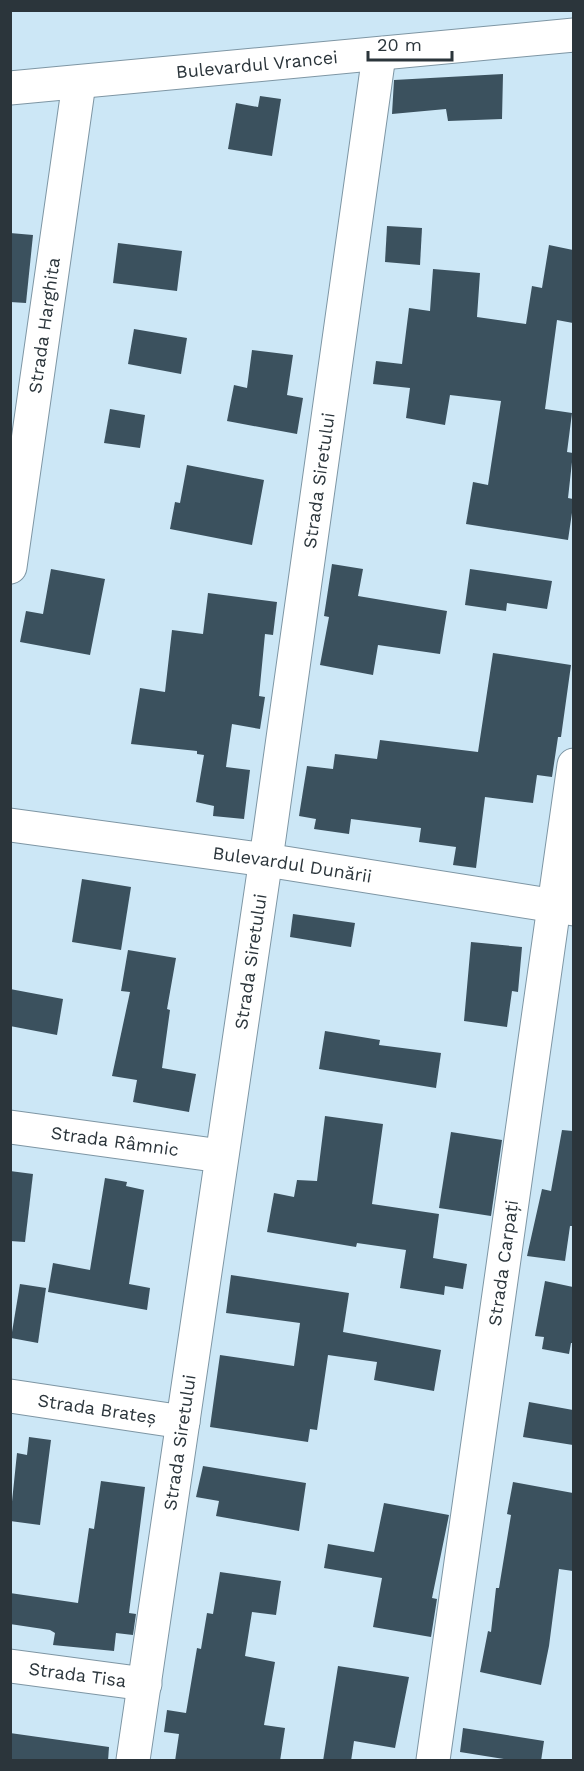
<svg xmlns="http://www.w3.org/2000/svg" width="584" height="1771" viewBox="0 0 584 1771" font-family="'Work Sans',sans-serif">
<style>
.building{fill:#3b515e}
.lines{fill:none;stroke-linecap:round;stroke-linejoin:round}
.minor-casing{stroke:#7e96a4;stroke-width:35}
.minor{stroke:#fff;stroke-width:33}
.labels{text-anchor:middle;stroke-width:6;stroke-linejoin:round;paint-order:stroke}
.street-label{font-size:18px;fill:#2b353b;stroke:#fff}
</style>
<rect width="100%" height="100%" fill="#cce7f6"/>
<g class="building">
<polygon points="503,74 502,119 448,121 446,109 392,114 394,80"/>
<polygon points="260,96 281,99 272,156 228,149 236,103 258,107"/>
<polygon points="387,226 422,228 420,265 385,262"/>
<polygon points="10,233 33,235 26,303 10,302"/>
<polygon points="118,243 182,251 177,291 113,283"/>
<polygon points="549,245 573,250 573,323 557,320 545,409 572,413 567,452 573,453 568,498 573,499 573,506 568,540 466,524 473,482 488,485 501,401 450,395 445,425 406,418 410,388 373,384 376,361 402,364 409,308 430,311 433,269 480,273 477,317 526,324 532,286 542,288"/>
<polygon points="134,329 187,338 181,374 128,364"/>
<polygon points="252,350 293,355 287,395 303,398 297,434 227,421 234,385 247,388"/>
<polygon points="110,409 145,415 140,448 104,443"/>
<polygon points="187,465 264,480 252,545 170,529 175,502 180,503"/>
<polygon points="332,564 363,569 358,596 447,611 440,654 378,645 373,675 320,665 329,617 324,616"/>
<polygon points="51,569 105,579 90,655 20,642 26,611 43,614"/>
<polygon points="470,569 552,581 547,609 507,603 506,611 465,605"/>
<polygon points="208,593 277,602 273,635 265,634 259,696 265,697 260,729 232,724 226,767 250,770 244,819 213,816 214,806 196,802 204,755 197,754 197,751 131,744 140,688 165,692 172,630 203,634"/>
<polygon points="493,653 571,665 561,737 558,737 552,777 537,775 533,803 485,797 476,868 453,865 456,847 419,842 421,828 351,819 349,834 314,829 316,819 299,816 307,766 333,769 335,754 377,759 380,740 478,752"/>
<polygon points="82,879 131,887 121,950 72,942"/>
<polygon points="293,914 355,923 351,947 290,937"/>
<polygon points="471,942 522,947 518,992 512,991 507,1027 464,1021"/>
<polygon points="128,950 176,958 167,1009 170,1010 162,1068 196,1074 189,1112 133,1102 137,1080 112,1076 130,992 121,991"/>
<polygon points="10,989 63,999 57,1035 10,1026"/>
<polygon points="325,1031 380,1040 379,1045 441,1053 436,1088 319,1069"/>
<polygon points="325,1116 383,1124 372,1204 439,1214 433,1258 467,1264 463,1289 445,1286 444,1295 400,1288 406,1250 357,1243 356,1247 267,1232 274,1193 294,1197 297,1180 317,1181"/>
<polygon points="562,1130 573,1131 573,1226 570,1226 565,1261 527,1256 542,1189 551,1191"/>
<polygon points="451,1132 502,1140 491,1216 439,1208"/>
<polygon points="10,1171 33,1174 25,1242 10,1241"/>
<polygon points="105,1178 127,1182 126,1186 144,1190 129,1284 150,1288 147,1310 48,1292 53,1263 90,1270"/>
<polygon points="231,1275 349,1293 343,1332 441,1350 434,1391 374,1380 377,1362 328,1355 317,1430 310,1429 308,1442 210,1427 220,1355 294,1366 300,1323 226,1313"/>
<polygon points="545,1281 573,1287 573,1343 571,1343 569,1354 542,1349 544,1337 535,1336"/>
<polygon points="20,1284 46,1288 38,1343 11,1338"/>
<polygon points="529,1402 573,1410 573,1445 523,1437"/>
<polygon points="29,1437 51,1440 40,1525 10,1521 17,1453 27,1455"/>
<polygon points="203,1466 306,1483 299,1531 216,1516 219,1501 196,1497"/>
<polygon points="101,1481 145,1487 129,1613 136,1614 133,1635 116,1633 114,1651 53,1645 55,1633 50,1630 10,1624 10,1593 78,1603 89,1528 94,1529"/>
<polygon points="513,1482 573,1493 573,1571 559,1569 549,1646 541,1685 480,1672 488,1631 491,1632 496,1588 499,1588 511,1515 507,1514"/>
<polygon points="384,1503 449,1515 432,1598 437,1599 431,1637 373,1627 382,1578 324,1568 328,1544 374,1552"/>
<polygon points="220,1572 281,1581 276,1615 252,1612 245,1656 275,1662 264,1725 285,1728 280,1761 175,1761 179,1734 164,1732 167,1710 186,1713 197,1648 201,1649 207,1613 213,1614"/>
<polygon points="338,1666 409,1677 395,1748 354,1741 351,1761 323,1761"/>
<polygon points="463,1728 544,1741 541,1761 517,1761 460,1752"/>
<polygon points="10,1733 109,1747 108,1761 10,1761"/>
</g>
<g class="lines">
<g class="minor-casing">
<g id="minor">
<path id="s1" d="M 10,88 L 574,35"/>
<path id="s2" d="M 10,567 L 79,83"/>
<path id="s3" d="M 10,825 L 266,860 L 574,909"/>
<path id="s4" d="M 10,1127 L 221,1156"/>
<path id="s5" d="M 10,1396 L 183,1422"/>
<path id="s6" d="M 10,1666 L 145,1684"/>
<path id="s7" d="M 133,1760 L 269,838 L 379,55"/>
<path id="s8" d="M 433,1760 L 574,765"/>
</g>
</g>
<use href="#minor" class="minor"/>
</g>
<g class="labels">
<g class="street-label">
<text dy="6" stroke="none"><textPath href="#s1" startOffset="248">Bulevardul Vrancei</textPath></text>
<text dy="6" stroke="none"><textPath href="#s2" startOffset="244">Strada Harghita</textPath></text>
<text dy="6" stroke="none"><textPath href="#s7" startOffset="1293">Strada Siretului</textPath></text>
<text dy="6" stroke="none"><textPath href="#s3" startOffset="285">Bulevardul Dunării</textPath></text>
<text dy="6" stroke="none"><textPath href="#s7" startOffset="807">Strada Siretului</textPath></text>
<text dy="6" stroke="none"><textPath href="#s4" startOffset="106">Strada Râmnic</textPath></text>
<text dy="6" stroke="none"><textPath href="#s8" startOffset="502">Strada Carpați</textPath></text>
<text dy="6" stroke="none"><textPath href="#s5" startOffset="88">Strada Brateș</textPath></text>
<text dy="6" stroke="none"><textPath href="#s7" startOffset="321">Strada Siretului</textPath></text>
<text dy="6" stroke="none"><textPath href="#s6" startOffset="68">Strada Tisa</textPath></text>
</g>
</g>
<rect width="584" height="1771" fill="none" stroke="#2b353b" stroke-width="24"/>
<path d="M368 51v9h84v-9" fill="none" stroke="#2b353b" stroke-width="3"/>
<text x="377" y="51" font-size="18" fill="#2b353b" stroke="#ffffff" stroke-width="4.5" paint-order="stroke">20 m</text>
</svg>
